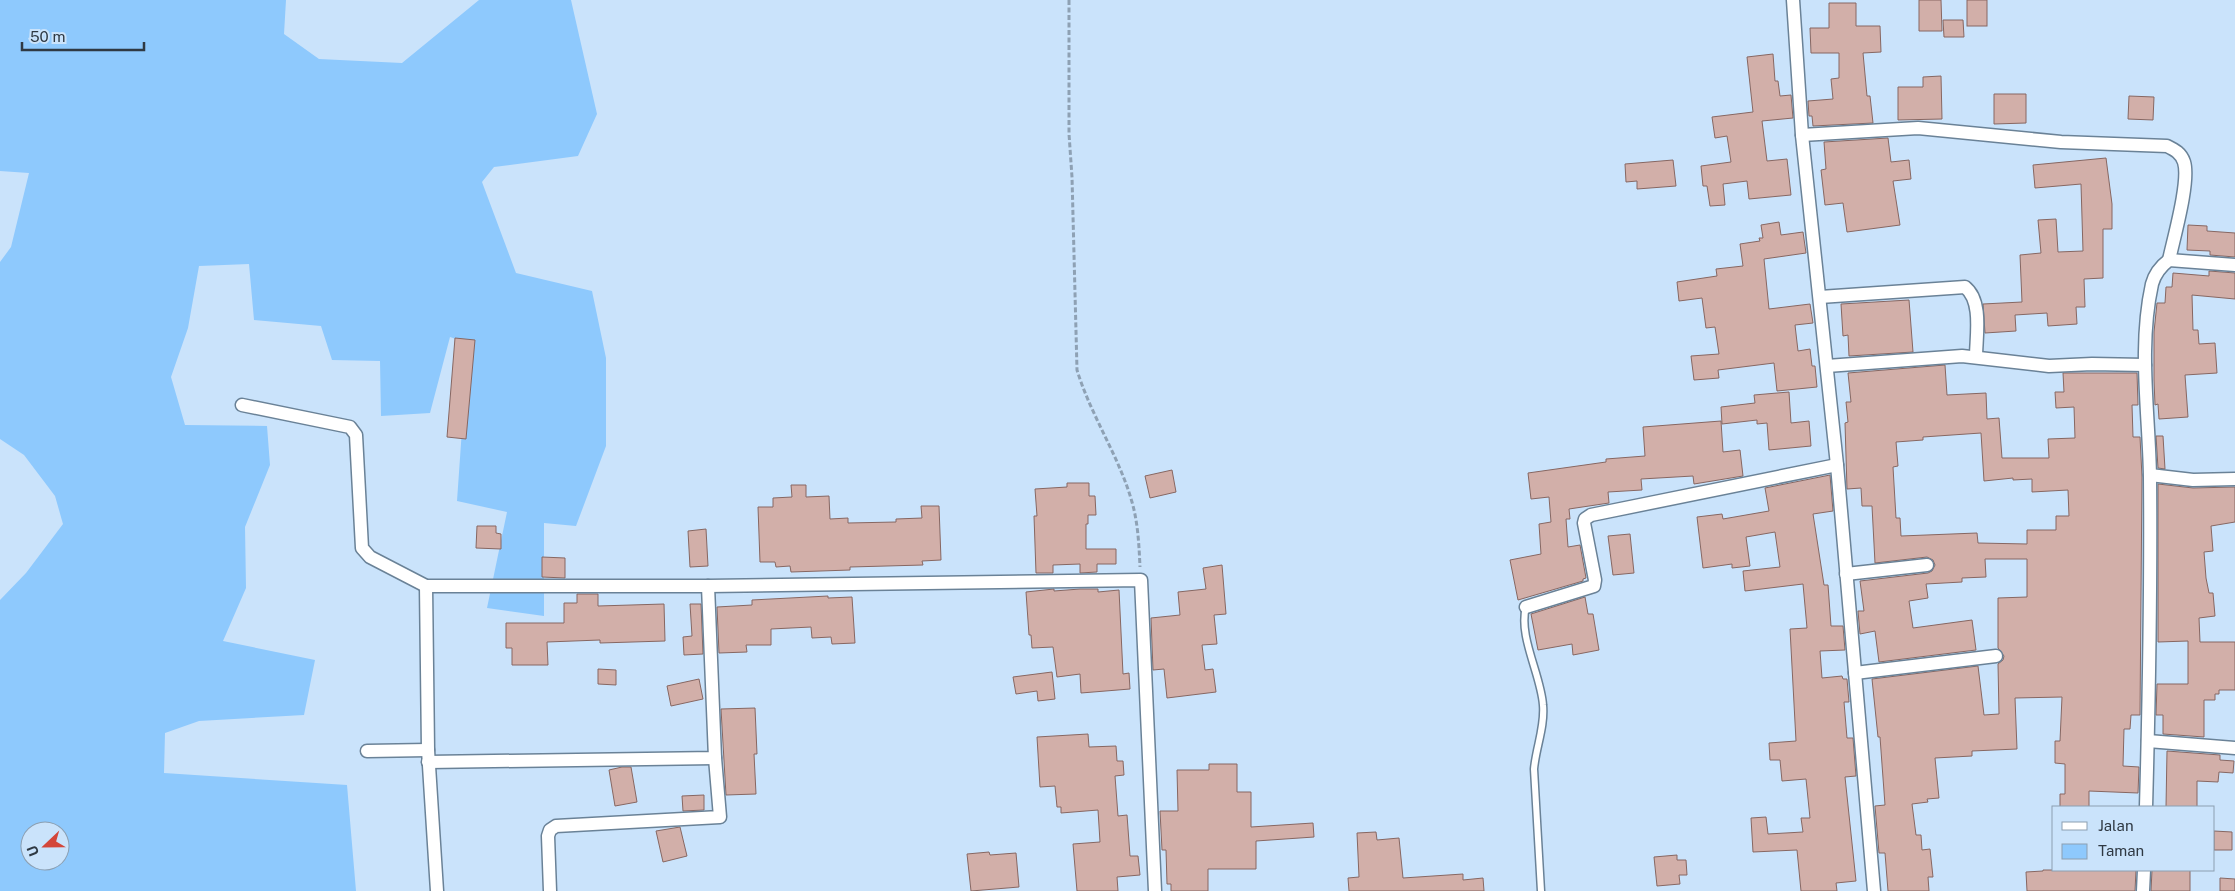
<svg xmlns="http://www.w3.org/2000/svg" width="2235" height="891" viewBox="0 0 2235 891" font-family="'Public Sans',sans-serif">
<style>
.green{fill:#8ec9fd;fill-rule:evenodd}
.building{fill:#d2afa9;stroke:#876762;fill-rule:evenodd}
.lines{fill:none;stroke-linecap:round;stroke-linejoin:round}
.service-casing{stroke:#6a8297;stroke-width:9}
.minor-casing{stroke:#6a8297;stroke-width:15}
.path{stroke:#8ea1b4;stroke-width:3;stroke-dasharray:5 2.5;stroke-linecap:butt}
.service{stroke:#fff;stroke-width:6}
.minor{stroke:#fff;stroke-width:12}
</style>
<rect width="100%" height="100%" fill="#cae3fb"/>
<path class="green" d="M 0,0 L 286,0 L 284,34 L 319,59 L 402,63 L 479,0 L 571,0 L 597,114 L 578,156 L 494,167 L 482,182 L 516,273 L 592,291 L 606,358 L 606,446 L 576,526 L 544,523 L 544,616 L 487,608 L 507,512 L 457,501 L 468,343 L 450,337 L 430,413 L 381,416 L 380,361 L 332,360 L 321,326 L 254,320 L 249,264 L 199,266 L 188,328 L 171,377 L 185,425 L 267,426 L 270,465 L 245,527 L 246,588 L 223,641 L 315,660 L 304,715 L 199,721 L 165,733 L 164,773 L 347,785 L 356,891 L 0,891 L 0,600 L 26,573 L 63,524 L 55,496 L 24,455 L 0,439 L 0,262 L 11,247 L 29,173 L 0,171 ZM 30,831 L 60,831 L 60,861 L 30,861 Z"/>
<g class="building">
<polygon points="1919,0 1941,0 1942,31 1919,31"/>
<rect x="1967" y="0" width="20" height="26"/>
<polygon points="1829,3 1856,3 1856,26 1880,26 1881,52 1863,53 1867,96 1870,96 1873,123 1813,126 1812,116 1809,116 1808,101 1833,99 1831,79 1839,78 1839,53 1811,53 1810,28 1829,28"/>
<polygon points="1943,20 1963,20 1964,37 1944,37"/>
<polygon points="1773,54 1775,81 1778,81 1780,96 1791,95 1793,118 1762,121 1767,161 1787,159 1791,195 1749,199 1747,181 1723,184 1725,205 1710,206 1707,186 1703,186 1701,166 1731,162 1727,136 1715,138 1712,117 1753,112 1747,57"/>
<polygon points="1941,76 1942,119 1898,120 1898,87 1923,87 1923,77"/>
<polygon points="1994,94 2026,94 2026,123 1994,124"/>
<polygon points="2129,96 2154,97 2153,120 2128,119"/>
<polygon points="1888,138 1891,162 1909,160 1911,179 1893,181 1900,225 1847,232 1843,203 1825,205 1821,170 1826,169 1824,142"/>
<polygon points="2106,158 2112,204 2112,229 2103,229 2103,278 2084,279 2085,307 2076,307 2077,324 2048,326 2047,313 2015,315 2016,331 1985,333 1983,304 2022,302 2020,255 2041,253 2038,220 2056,219 2058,252 2083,251 2081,184 2035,188 2033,165"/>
<polygon points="1673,160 1676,186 1637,189 1637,181 1626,182 1625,164"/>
<polygon points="1779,222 1781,235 1803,232 1806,253 1764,259 1769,309 1810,304 1813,323 1795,325 1798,351 1810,349 1812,366 1815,366 1817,387 1777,391 1774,363 1718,370 1719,378 1694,380 1691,356 1719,354 1715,327 1706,328 1702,298 1679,301 1677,282 1717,276 1716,269 1743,266 1740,244 1760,241 1759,238 1763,238 1761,225"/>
<polygon points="2188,225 2207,226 2207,231 2235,233 2235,257 2210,255 2210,251 2187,250"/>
<polygon points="2209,271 2235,273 2235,299 2192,295 2193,330 2198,330 2199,344 2215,343 2217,373 2185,375 2188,417 2159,419 2158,404 2155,405 2154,380 2154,332 2157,303 2165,303 2166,287 2172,287 2173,273 2209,276"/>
<polygon points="1909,300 1913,352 1849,356 1848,335 1843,336 1841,304"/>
<polygon points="455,338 475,340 466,439 447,437"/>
<path d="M 1945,365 L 1947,395 L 1986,393 L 1987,419 L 1999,418 L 2002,458 L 2049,458 L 2048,439 L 2075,438 L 2074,407 L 2056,408 L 2055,392 L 2064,392 L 2063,373 L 2137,373 L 2138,405 L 2132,405 L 2133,437 L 2140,437 L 2142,477 L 2140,715 L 2131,715 L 2130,729 L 2124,729 L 2123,766 L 2139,767 L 2138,793 L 2089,791 L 2089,807 L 2060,807 L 2060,794 L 2065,794 L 2065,764 L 2055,763 L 2055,741 L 2060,741 L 2062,697 L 2015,698 L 2017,749 L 1972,751 L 1972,756 L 1935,758 L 1939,798 L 1927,799 L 1928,802 L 1912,804 L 1916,835 L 1921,835 L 1922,850 L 1930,849 L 1933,877 L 1928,877 L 1929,891 L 1888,891 L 1885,853 L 1879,853 L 1875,806 L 1885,805 L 1880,737 L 1878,737 L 1872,679 L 1978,666 L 1984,715 L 1999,714 L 1998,664 L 2003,660 L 2004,656 L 1998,648 L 1998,598 L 2027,597 L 2027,559 L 1985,559 L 1986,577 L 1962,578 L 1962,582 L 1926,584 L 1928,598 L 1909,601 L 1913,628 L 1972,620 L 1976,650 L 1879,662 L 1875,631 L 1860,634 L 1858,611 L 1864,611 L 1860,581 L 1928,573 L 1932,571 L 1935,565 L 1933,560 L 1927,557 L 1875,563 L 1872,506 L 1862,506 L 1861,488 L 1847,489 L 1845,423 L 1848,422 L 1846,402 L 1851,402 L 1848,373 ZM 1981,433 L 1984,481 L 2013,478 L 2013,480 L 2032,479 L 2032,492 L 2068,490 L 2069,516 L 2056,516 L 2056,530 L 2027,530 L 2027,544 L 1978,543 L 1977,533 L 1901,536 L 1900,518 L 1896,518 L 1893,467 L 1898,466 L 1896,442 L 1923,440 L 1923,437 Z"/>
<polygon points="1789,392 1791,423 1809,421 1811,446 1769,450 1767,423 1757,424 1757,420 1722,424 1721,407 1755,403 1754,395"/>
<polygon points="1721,421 1723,452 1740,450 1743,476 1694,484 1693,476 1641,479 1642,490 1608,492 1609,503 1569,509 1570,519 1566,519 1568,547 1580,545 1586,578 1583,579 1583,581 1518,600 1510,560 1541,554 1539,524 1551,522 1549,497 1531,499 1528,473 1606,462 1606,459 1645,456 1643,427"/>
<polygon points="2156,436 2163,436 2165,469 2158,468"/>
<polygon points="1172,470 1176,492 1150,498 1145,476"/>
<polygon points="1830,475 1833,511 1813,514 1824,585 1828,585 1831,626 1843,626 1845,650 1820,651 1822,678 1842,676 1843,679 1847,679 1849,702 1844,702 1847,738 1853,738 1856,776 1845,777 1856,881 1836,883 1837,891 1801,891 1797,850 1753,852 1751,818 1766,817 1768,834 1803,832 1801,818 1810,818 1806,779 1782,781 1780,760 1770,760 1769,743 1796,741 1790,629 1807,628 1803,584 1745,591 1743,571 1780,567 1775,532 1746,537 1750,566 1732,568 1732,564 1703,568 1697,517 1722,514 1723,519 1769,511 1765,488"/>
<polygon points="1067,483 1089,483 1089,496 1095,496 1096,515 1088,515 1088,524 1086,524 1086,549 1116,549 1116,564 1097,564 1097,572 1080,573 1080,564 1053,565 1053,573 1036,573 1034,516 1037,516 1035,489 1067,487"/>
<polygon points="2158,484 2193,488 2235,487 2235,522 2211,526 2213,551 2204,552 2206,578 2209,593 2213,593 2215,616 2199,618 2200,642 2235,642 2235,690 2219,690 2219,694 2215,694 2215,700 2204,700 2204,737 2163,734 2163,715 2156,715 2157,684 2188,684 2188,641 2158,642"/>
<polygon points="791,485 806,485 806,497 829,496 830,519 848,518 848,523 896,522 896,519 922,518 921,506 939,506 941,560 922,561 923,565 850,567 850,570 791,572 790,566 776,567 775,562 760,562 758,507 773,507 773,498 792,497"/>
<polygon points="477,526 496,526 496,533 501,534 501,549 476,548"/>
<polygon points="706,529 708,566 690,567 688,531"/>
<polygon points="1630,534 1634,573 1613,575 1608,536"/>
<polygon points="542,557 565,558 565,578 542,577"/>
<polygon points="1222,565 1226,614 1214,615 1217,644 1202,645 1205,670 1213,669 1216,692 1167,698 1164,669 1153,670 1151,618 1180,615 1178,592 1206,589 1203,568"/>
<polygon points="1054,589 1054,591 1080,589 1098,589 1098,592 1119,590 1123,674 1129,673 1130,689 1081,693 1080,674 1057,677 1053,647 1032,648 1031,635 1029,635 1026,592"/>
<polygon points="577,594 598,594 598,606 664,604 665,641 600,643 600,640 547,642 548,665 512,665 512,648 506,648 506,623 564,623 564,603 577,603"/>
<polygon points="828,596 828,598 852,597 855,643 832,644 831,637 812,638 811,627 771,629 771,645 746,645 747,652 719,653 717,607 752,605 752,600"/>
<polygon points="1585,597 1588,614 1593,614 1599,650 1573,655 1572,644 1538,650 1531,614"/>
<polygon points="690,604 701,604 703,654 684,655 683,637 692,636"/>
<polygon points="598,669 616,670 616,685 598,684"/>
<polygon points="1052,672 1055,699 1038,701 1037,691 1016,694 1013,677"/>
<polygon points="699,679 703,699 671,706 667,686"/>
<polygon points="755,708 757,754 754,754 756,794 726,795 721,709"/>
<polygon points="1088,734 1089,747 1116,746 1117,761 1123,761 1124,775 1115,776 1118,816 1127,815 1130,856 1138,856 1140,875 1117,877 1118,891 1077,891 1073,844 1100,842 1098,810 1061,813 1061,807 1057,807 1055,786 1040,787 1037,737"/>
<polygon points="2167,751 2220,755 2220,760 2234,761 2233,773 2219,772 2218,782 2197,781 2197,807 2166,807"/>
<polygon points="1209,764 1237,764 1237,792 1251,792 1251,827 1313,823 1314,837 1256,841 1256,869 1208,869 1208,891 1171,891 1171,884 1167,884 1166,850 1162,850 1160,811 1178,811 1177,770 1209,770"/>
<polygon points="622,767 631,767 637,802 615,806 609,770"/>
<polygon points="704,795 704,810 683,811 682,796"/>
<polygon points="680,827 687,856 663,862 656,831"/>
<polygon points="2214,831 2232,832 2232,850 2214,850"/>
<polygon points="1376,832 1377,840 1399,838 1403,878 1463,874 1463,880 1483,878 1484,891 1349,891 1348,878 1359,877 1357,833"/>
<polygon points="989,852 990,855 1016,853 1019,887 971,891 967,854"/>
<polygon points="1677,855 1677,860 1686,860 1687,875 1679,875 1680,884 1657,886 1654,857"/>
<polygon points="2043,870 2136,870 2135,891 2027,891 2026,872 2043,871"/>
<polygon points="2152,870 2190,870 2190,891 2151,891"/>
<polygon points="2220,878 2235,879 2235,891 2220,891"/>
</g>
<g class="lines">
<g class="service-casing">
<path id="service" d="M 1526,607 C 1518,636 1541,675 1543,705 C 1545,727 1536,747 1534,769 L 1541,891"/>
</g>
<g class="minor-casing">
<g id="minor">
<polyline points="1793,0 1802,135 1837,465 1874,891"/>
<path d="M 1802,135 L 1918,128 L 2061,142 L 2167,146 C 2175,150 2181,153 2184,162 C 2190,181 2174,237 2169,260"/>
<path d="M 1820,297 L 1965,287 C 1983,301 1976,337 1976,357"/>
<polyline points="1827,366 1962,356 2049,366 2092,364 2145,365"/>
<polyline points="242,405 350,427 356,435 362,548 370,557 426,586 708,586 1141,580 1155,891"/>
<polyline points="2150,475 2193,480 2235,479"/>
<polyline points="1846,574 1927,565"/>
<polyline points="426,586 428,750 437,891"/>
<polyline points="1526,607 1594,586 1595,580 1584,523 1585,519 1591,515 1837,465"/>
<polyline points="1855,673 1996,656"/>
<polyline points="2148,741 2235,748"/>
<polyline points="367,751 428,750"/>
<polyline points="428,762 715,758 708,586"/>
<path d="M 2146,807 C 2149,697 2151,587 2150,477 C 2149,412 2138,348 2152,284 C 2155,273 2161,266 2169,260 L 2235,265"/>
<polyline points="550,891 548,836 550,830 556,826 720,817 715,758"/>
<polyline points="2143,891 2144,870"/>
</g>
</g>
<path class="path" d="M 1069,0 L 1069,134 L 1072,177 L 1077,370 C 1091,416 1119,456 1132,502 C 1138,523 1139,545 1140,567"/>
<use href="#service" class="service"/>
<use href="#minor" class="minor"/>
</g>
<rect x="2052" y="806" width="162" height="65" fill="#cae3fb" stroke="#8c9fb1"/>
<rect x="2062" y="822" width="25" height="8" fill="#ffffff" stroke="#8c9fb1"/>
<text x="2098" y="831" font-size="15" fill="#2f3943">Jalan</text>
<rect x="2062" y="844" width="25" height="15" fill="#8ec9fd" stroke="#8c9fb1"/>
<text x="2098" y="856" font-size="15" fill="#2f3943">Taman</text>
<g transform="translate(45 846) rotate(248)"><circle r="24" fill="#cae3fb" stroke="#8c9fb1"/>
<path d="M0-4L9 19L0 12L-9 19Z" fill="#d3463a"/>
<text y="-8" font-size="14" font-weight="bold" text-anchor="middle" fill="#2f3943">U</text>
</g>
<path d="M22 42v8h122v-8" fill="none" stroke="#2f3943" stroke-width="2.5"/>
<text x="30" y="42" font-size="15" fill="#2f3943" stroke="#cae3fb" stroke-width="4" paint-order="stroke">50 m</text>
</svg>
